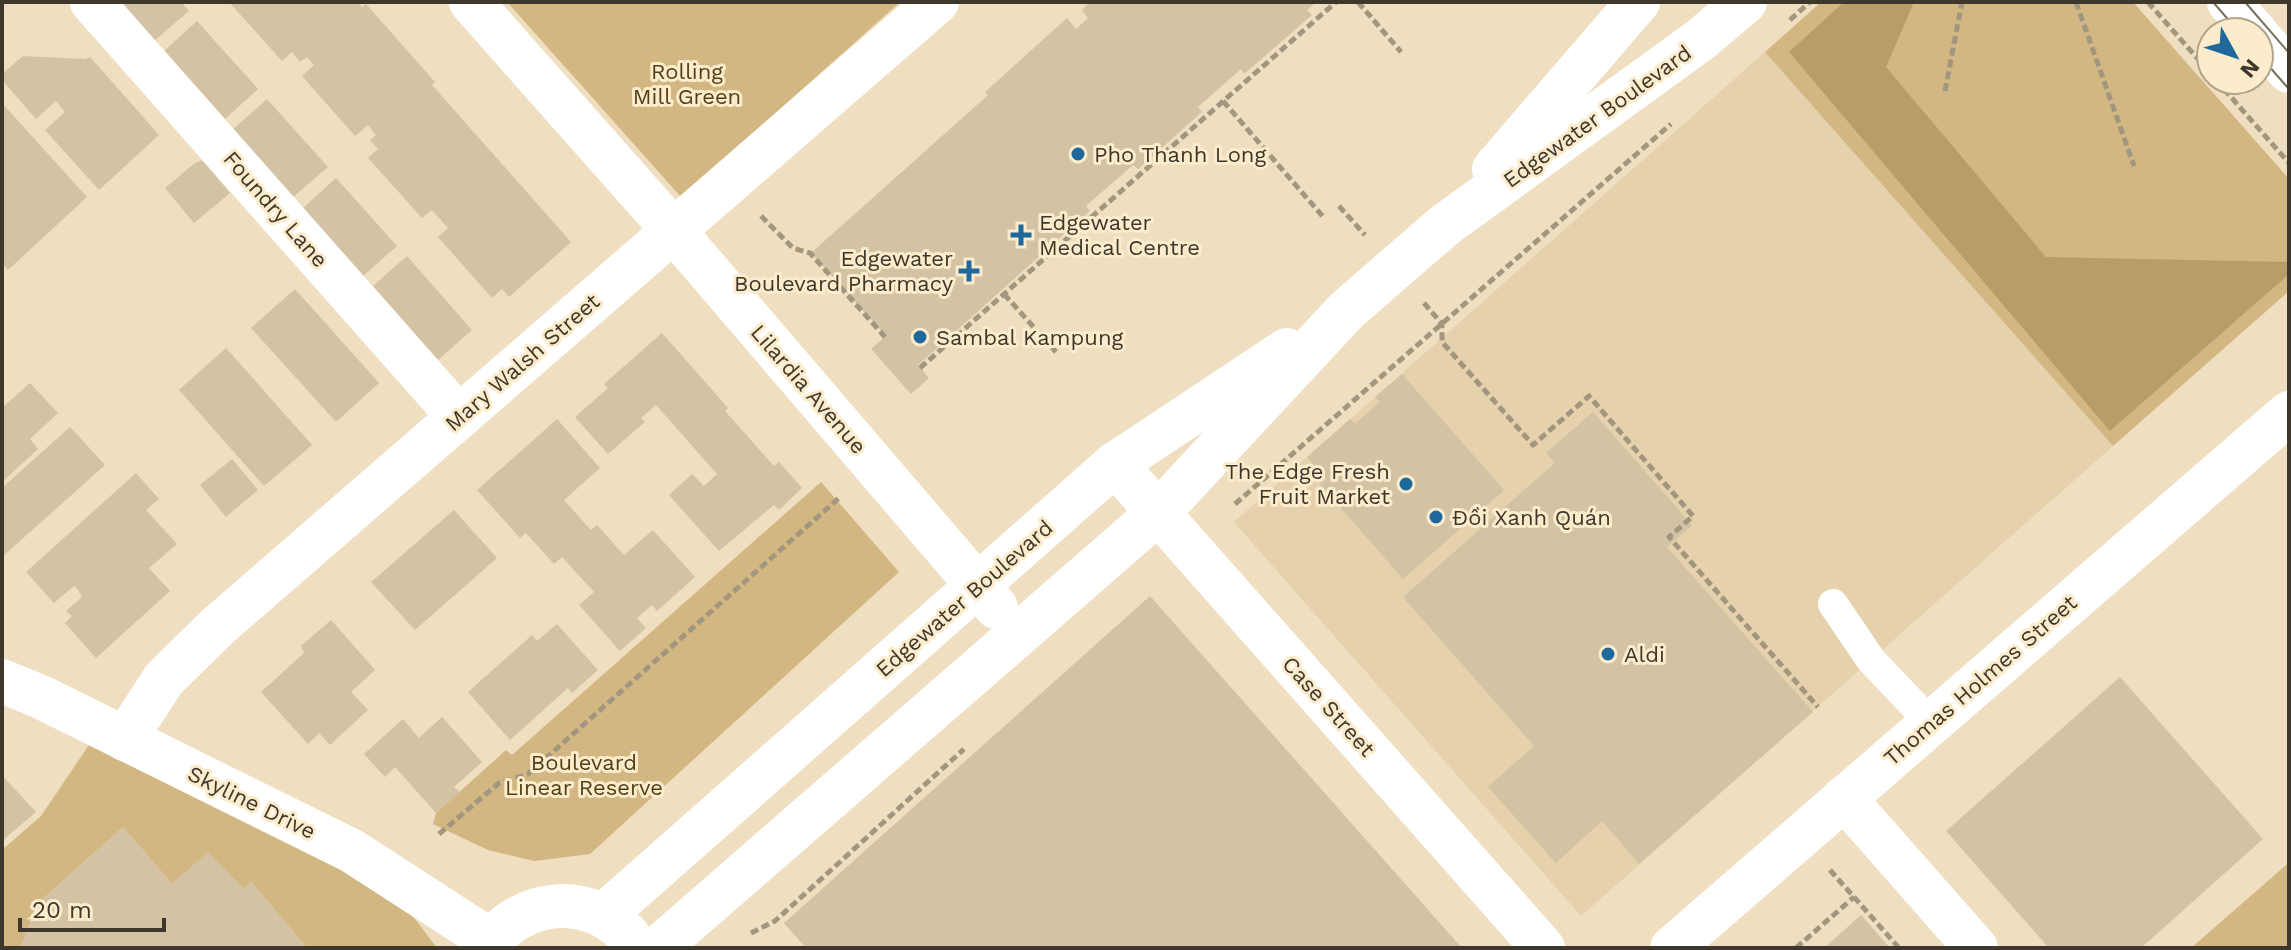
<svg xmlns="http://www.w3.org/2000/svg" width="2291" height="950" viewBox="0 0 2291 950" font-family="'Work Sans',sans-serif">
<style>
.built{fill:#e5d1ab}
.green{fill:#d2b782}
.forest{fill:#b89d68}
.building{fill:#d3c3a4}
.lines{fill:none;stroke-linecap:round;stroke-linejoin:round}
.path{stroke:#a2967f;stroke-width:5;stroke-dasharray:8 4;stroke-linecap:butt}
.lane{stroke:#fff;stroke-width:30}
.street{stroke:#fff;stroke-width:44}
.secondary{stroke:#fff;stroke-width:44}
.primary{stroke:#fff;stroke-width:44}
.tram{stroke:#7c715e;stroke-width:2}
.poi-dot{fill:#1f689c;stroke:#fceccc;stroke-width:3}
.labels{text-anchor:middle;stroke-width:6;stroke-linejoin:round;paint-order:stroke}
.park-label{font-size:22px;fill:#533f14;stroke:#fceccc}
.street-label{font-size:22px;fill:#3e372b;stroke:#fceccc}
.poi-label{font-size:22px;fill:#3e372b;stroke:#fceccc;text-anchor:start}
</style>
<rect width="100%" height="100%" fill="#efdebf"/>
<polygon class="built" points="1765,52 2113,446 1581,916 1234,522"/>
<g class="green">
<polygon points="507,2 898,2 899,3 681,197"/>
<polygon points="1821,2 2133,2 2289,179 2289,291 2113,446 1765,52"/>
<polygon points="821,482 899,572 590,854 534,861 488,850 433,824 436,813 506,750 512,755"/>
<polygon points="93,739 400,899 437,948 307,948 251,882 244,889 208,853 172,884 123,827 36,905 21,948 2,948 2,850 41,816"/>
<polygon points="2289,862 2289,948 2191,948 2285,866"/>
</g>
<polygon class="forest" points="1844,2 1914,2 1886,67 2046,257 2289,262 2289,274 2110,431 1789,52"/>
<g class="building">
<polygon points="120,2 181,2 189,11 154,41"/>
<polygon points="229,2 358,2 362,7 366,4 435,82 432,85 571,242 509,297 502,289 492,298 438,237 448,228 432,210 422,218 368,158 378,149 370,140 376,135 368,125 355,136 302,76 314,65 307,57 300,62 292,52 282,61"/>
<polygon points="1090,2 1316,2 1307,10 1312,15 1244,74 1241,69 1198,107 1202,112 1138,169 1133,165 1086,206 1090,211 918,365 929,378 911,394 871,349 886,336 811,253 988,95 985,92 1067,18 1076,29 1088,18 1082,10"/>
<polygon points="197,21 258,89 225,119 164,51"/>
<polygon points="23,56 85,59 90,57 159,135 99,190 45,130 65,112 56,101 36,119 2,80 2,74"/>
<polygon points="267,99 328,167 293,197 233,129"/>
<polygon points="2,103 87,197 8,270 2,263"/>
<polygon points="202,160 230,193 194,223 165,188 195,163"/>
<polygon points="336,178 397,246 363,276 303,208"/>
<polygon points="407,256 472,330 438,360 373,286"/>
<polygon points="295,289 379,383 336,422 251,328"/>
<polygon points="662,333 728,408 725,411 774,466 779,462 802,488 779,510 774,505 719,551 669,495 692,474 704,486 717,474 656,405 641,418 645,422 608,454 575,417 608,388 604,384"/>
<polygon points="226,348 312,445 264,486 179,390"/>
<polygon points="1402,374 1504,490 1403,579 1320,484 1327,479 1307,457 1350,419 1355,424 1380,402 1375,397"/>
<polygon points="30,383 58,413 30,439 38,449 2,482 2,408"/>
<polygon points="1593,412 1692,525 1667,547 1813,712 1639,864 1602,821 1556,863 1488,787 1534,746 1403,597 1555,463 1546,453"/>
<polygon points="557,419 600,468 564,500 591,530 597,525 624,555 653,530 695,577 657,611 652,605 637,618 646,628 620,651 579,605 594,592 562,557 554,564 526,533 520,538 477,490"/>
<polygon points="70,427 105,465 2,557 2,488"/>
<polygon points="232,459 258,490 226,517 200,485"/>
<polygon points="136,473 159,499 146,510 177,544 149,568 170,591 96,658 65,623 72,616 66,611 82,597 78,590 74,586 54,603 26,572"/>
<polygon points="454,510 497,558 415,630 371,582"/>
<polygon points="1150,596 1462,948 806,948 784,923"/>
<polygon points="331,620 375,670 351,692 368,710 330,745 319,733 308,744 261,692 304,653 301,646"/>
<polygon points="557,624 598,670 572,693 568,688 510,740 468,692 532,635 537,641"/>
<polygon points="2120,677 2263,839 2141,948 2049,948 1946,831"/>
<polygon points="442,717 482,762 454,787 460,792 436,813 395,767 385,777 364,754 403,719 419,738"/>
<polygon points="2,775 36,812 2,841"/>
<polygon points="123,827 172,884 208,852 244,889 251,881 307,948 21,948 36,905"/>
<polygon points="1861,915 1890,948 1824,948"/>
</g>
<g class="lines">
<g class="path">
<polyline points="1358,2 1401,52"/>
<polyline points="2076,2 2134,166"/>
<polyline points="2148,2 2211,74"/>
<polyline points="1790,20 1810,2"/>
<polyline points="2216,80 2289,163"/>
<polyline points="1945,91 1962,2"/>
<polyline points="1223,101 1325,219"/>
<polyline points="1339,206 1365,235"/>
<polyline points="761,216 793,248 810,253 885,337"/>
<polyline points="1004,294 1056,352"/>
<polyline points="1424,303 1442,324 1442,342 1533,445 1589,396 1693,516 1669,537 1818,707"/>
<polyline points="920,368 1336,2"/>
<polyline points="1235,504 1671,124"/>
<polyline points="439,834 499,783 528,774 839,498"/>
<polyline points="1830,870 1899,948"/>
<polyline points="751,933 775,921 964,749"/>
<polyline points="1796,948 1854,897"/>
</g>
<polyline class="lane" points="1833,604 1871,660 1931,723"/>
<g class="street">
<polyline points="92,2 459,417"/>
<polyline points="471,2 673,230 996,607"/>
<polyline points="1494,169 1638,2"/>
<polyline points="1115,464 1543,948"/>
<polyline points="2,681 41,697 352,851 491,941"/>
<polyline points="125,739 164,679 218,626 937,2"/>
<polyline points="1844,798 1976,948"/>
<polyline points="604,915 1115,464 1287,350"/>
<path d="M 488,948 C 494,936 506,925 518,918 C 561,895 611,906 637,948"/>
<polyline points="658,948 1158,513 1346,311 1394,269 1445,225 1700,40 1745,2"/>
</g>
<polyline class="secondary" points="1672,948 2289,413"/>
<g class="primary">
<polyline points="2229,2 2255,32"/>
<polyline points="2259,37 2289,71"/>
</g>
<g class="tram">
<polyline points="2213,2 2239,32"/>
<polyline points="2245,2 2289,53"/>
<polyline points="2259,55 2289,89"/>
</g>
</g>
<g class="poi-dot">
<circle cx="1078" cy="154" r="8"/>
<path d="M1017 223h8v8h8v8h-8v8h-8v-8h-8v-8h8z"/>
<path d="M965 259h8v8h8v8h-8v8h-8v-8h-8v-8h8z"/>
<circle cx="920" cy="337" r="8"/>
<circle cx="1406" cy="484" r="8"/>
<circle cx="1436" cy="517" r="8"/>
<circle cx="1608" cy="654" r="8"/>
</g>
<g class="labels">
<g class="park-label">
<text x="687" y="79">Rolling<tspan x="687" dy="25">Mill Green</tspan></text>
<text x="584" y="770">Boulevard<tspan x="584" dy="25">Linear Reserve</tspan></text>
</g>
<g class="street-label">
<text transform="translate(1597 116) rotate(-36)" y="8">Edgewater Boulevard</text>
<text transform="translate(276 209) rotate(49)" y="8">Foundry Lane</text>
<text transform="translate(522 362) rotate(-41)" y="8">Mary Walsh Street</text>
<text transform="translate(809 389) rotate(49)" y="8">Lilardia Avenue</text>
<text transform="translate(964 598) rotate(-41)" y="8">Edgewater Boulevard</text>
<text transform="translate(1980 680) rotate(-41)" y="8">Thomas Holmes Street</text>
<text transform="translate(1329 706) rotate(48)" y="8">Case Street</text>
<text transform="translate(252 802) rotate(26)" y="8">Skyline Drive</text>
</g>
<g class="poi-label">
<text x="1094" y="162">Pho Thanh Long</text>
<text x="1039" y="230">Edgewater<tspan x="1039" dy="25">Medical Centre</tspan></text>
<text x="953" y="266" text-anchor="end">Edgewater<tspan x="953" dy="25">Boulevard Pharmacy</tspan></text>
<text x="936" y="345">Sambal Kampung</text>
<text x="1390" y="479" text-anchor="end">The Edge Fresh<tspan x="1390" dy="25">Fruit Market</tspan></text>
<text x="1452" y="525">Đồi Xanh Quán</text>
<text x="1624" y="662">Aldi</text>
</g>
</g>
<rect width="2291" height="950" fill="none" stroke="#3e372b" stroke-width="8"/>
<g transform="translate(2235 56) rotate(130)"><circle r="38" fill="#fceccc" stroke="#b0a48c" stroke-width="2"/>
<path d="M0-6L14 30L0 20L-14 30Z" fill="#1f689c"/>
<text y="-12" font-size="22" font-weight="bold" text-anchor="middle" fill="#3e372b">N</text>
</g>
<path d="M20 918v12h144v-12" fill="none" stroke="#3e372b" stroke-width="4"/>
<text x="32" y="918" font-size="24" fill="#3e372b" stroke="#fceccc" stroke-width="6" paint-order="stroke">20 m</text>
</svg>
